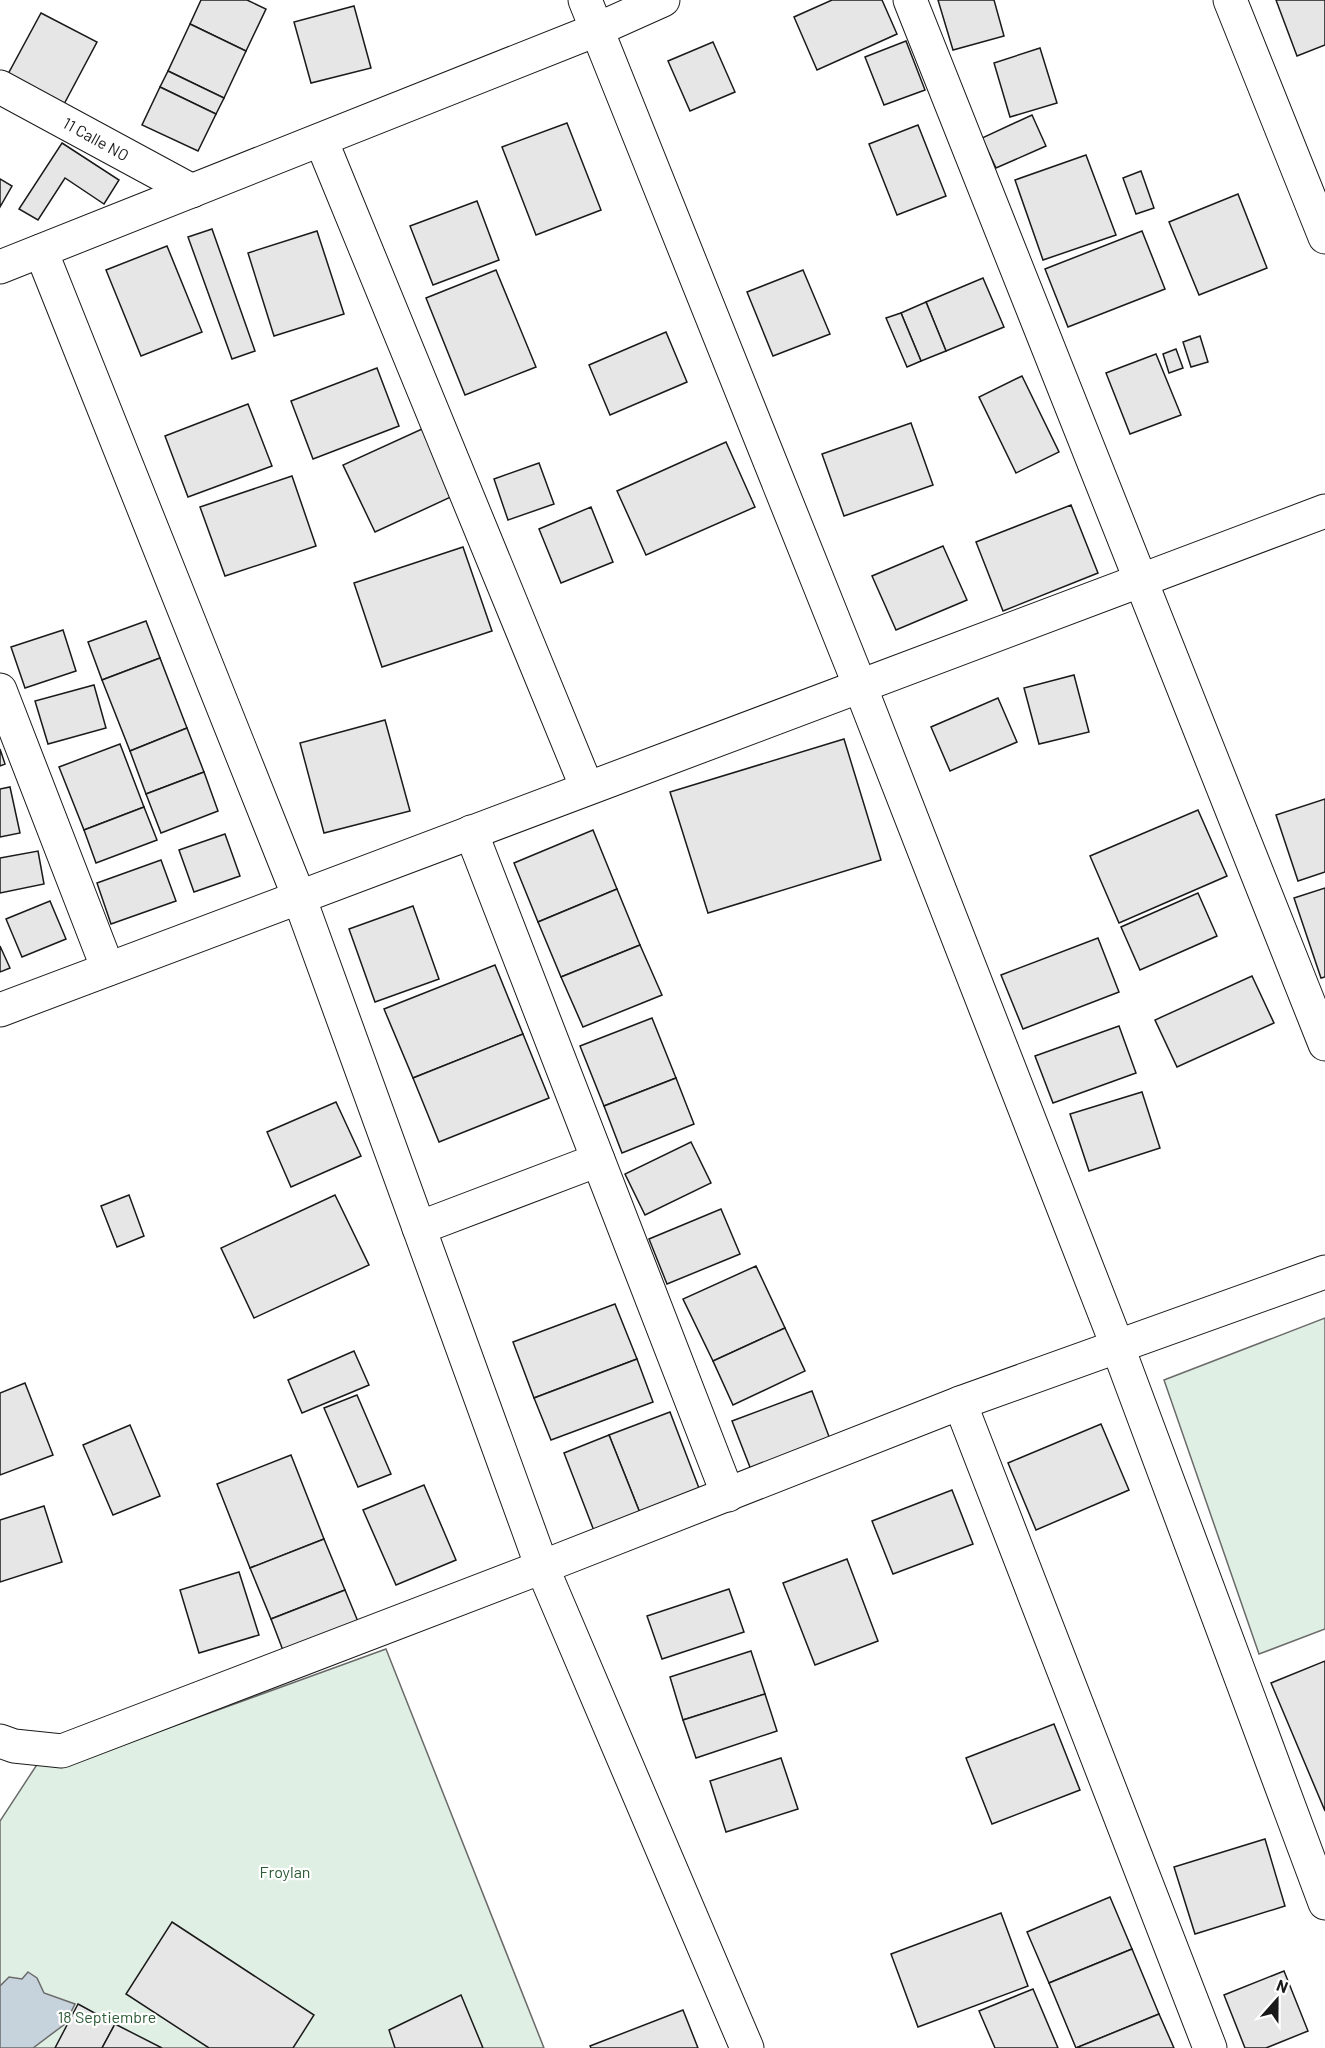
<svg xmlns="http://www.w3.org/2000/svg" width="1325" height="2048" viewBox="0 0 1325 2048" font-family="Barlow,sans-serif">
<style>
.green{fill:#e0efe3;stroke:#6a6a6a;stroke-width:1.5}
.water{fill:#c6d2dc;stroke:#6a6a6a;stroke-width:1.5}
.building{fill:#e6e6e6;stroke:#1a1a1a;stroke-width:1.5}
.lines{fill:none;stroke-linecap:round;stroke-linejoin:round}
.minor-casing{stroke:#1a1a1a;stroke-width:35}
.minor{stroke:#fff;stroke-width:33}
.labels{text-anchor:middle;stroke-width:4.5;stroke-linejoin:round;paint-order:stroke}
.street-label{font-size:16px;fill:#1a1a1a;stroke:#fff}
.park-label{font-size:16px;fill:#2b5a34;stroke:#fff}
</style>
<rect width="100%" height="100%" fill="#fff"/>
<g class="green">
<polygon points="1325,1318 1325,1629 1259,1654 1164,1380"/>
<polygon points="386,1649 544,2048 0,2048 0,1821 38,1763 69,1764"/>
</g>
<polygon class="water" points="28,1972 37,1978 44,1993 75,2004 65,2024 33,2048 0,2048 0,1986 9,1977 22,1979"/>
<g class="building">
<polygon points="201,0 247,0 266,9 246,51 190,24"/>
<polygon points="832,0 882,0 897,34 817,70 794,17"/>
<polygon points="938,0 994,0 1004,36 953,50"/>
<polygon points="1276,0 1325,0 1325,45 1297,56"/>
<polygon points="354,6 371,68 311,83 294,22"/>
<polygon points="41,13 97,42 63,106 7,76"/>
<polygon points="190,24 246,51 224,98 168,71"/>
<polygon points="906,41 925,90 884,105 865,57"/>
<polygon points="713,42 735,92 690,111 668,61"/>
<polygon points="1040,48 1057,103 1010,117 994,63"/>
<polygon points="168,71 224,98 216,114 160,87"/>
<polygon points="160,87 216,114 198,151 142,125"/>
<polygon points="1032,115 1046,146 996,168 982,138"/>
<polygon points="567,123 601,210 536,235 502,147"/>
<polygon points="918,125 946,196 897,215 869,144"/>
<polygon points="62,143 119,180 104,204 65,178 38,220 19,209"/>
<polygon points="1086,155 1116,235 1043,260 1015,180"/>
<polygon points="1141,171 1154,208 1136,214 1123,178"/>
<polygon points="0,179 12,186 0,207"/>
<polygon points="1238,194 1267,268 1199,295 1169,222"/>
<polygon points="477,201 499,260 433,285 410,226"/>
<polygon points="212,229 255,351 232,359 188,237"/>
<polygon points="317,231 344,314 274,336 248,253"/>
<polygon points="1142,231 1165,289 1068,327 1045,269"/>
<polygon points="167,246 202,332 141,356 106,270"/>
<polygon points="496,270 536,367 465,395 426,298"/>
<polygon points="803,270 830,334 773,356 747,292"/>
<polygon points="983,278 1004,327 946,351 926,302"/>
<polygon points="926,302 946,351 921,361 901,313"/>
<polygon points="901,313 921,361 907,367 886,318"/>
<polygon points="666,332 687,382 610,415 589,365"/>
<polygon points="1200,336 1208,362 1191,367 1183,342"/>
<polygon points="1176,349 1183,368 1169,373 1163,354"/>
<polygon points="1156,354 1181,415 1130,434 1106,373"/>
<polygon points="377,368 399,426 313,459 291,401"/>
<polygon points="1022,376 1059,452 1016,473 979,397"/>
<polygon points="248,404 272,466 188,497 165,436"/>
<polygon points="911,423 933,485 844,516 822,454"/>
<polygon points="422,429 453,496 375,532 343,465"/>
<polygon points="726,442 755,507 646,555 617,491"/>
<polygon points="539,463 554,504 508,520 494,479"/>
<polygon points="292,476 316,546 225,576 200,507"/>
<polygon points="1071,505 1098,573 1003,611 976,542"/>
<polygon points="591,507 613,562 561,583 539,529"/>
<polygon points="943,546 967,600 896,630 872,576"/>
<polygon points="463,547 492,631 382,667 354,583"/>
<polygon points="146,621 160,658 102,680 88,642"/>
<polygon points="63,630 76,671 25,688 11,647"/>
<polygon points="160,658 187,728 130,751 102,680"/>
<polygon points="1074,675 1089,732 1039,744 1024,688"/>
<polygon points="94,685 106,728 48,744 35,701"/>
<polygon points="998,698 1017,742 950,771 931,727"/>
<polygon points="385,720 410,811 324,833 300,743"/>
<polygon points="187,728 204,772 146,794 130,751"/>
<polygon points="844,739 881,860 708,913 670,792"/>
<polygon points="120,744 144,807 84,830 59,767"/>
<polygon points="0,749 5,764 0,766"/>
<polygon points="204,772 218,811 161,833 146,794"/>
<polygon points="10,787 20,833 0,837 0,789"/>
<polygon points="1325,799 1325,872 1298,881 1276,815"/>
<polygon points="144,807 157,840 96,863 84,830"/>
<polygon points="1198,810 1227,876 1119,923 1090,856"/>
<polygon points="593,830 617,889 538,922 514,863"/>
<polygon points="225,834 240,876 194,892 179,850"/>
<polygon points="38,851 44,884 0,893 0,858"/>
<polygon points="161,860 176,901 111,924 97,883"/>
<polygon points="1325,888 1325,977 1321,978 1294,898"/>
<polygon points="617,889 640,945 561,977 538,922"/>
<polygon points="1198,893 1217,936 1140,970 1121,927"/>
<polygon points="50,901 66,939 22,957 6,919"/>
<polygon points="413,906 439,979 375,1002 349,929"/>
<polygon points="1098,938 1119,992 1023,1029 1001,975"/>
<polygon points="640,945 662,995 583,1027 561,977"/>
<polygon points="0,946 10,968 0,972"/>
<polygon points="495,965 523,1034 413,1078 384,1009"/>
<polygon points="1252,976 1274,1023 1177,1067 1155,1020"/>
<polygon points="652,1018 676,1078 604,1106 580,1046"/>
<polygon points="1119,1026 1136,1073 1053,1103 1035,1056"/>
<polygon points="523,1034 549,1098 439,1142 413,1078"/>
<polygon points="676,1078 694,1124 622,1153 604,1106"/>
<polygon points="1142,1092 1160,1148 1089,1171 1070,1114"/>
<polygon points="336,1102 361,1156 291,1187 267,1132"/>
<polygon points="691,1142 711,1183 645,1215 625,1174"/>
<polygon points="129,1195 144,1236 117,1247 101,1206"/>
<polygon points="335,1195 369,1265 254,1318 221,1248"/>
<polygon points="721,1209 740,1254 667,1284 649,1239"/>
<polygon points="756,1266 785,1328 713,1361 683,1299"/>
<polygon points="615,1304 637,1359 534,1398 513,1342"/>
<polygon points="785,1328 805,1371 733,1405 713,1361"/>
<polygon points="354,1351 369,1385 302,1413 288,1380"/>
<polygon points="637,1359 653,1402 551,1440 534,1398"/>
<polygon points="25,1383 53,1455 0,1475 0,1393"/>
<polygon points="812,1391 834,1450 755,1480 732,1421"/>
<polygon points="357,1395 391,1474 358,1487 324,1408"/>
<polygon points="670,1412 702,1496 642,1518 609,1435"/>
<polygon points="1101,1424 1129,1490 1036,1530 1008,1463"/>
<polygon points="130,1425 160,1496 113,1515 83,1445"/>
<polygon points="609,1435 642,1518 596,1536 564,1453"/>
<polygon points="291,1455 324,1539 250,1568 217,1484"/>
<polygon points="424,1485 456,1560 396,1585 363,1510"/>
<polygon points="952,1490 973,1544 893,1574 872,1521"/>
<polygon points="44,1506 62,1562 0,1582 0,1520"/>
<polygon points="324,1539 345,1590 271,1619 250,1568"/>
<polygon points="847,1559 878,1641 815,1665 783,1583"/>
<polygon points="239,1572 259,1635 199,1653 180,1590"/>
<polygon points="729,1589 744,1632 662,1659 647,1616"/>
<polygon points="345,1590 359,1624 284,1653 271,1619"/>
<polygon points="751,1651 765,1694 683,1720 670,1677"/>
<polygon points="1325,1661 1325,1811 1271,1683"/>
<polygon points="765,1694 777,1731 696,1758 683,1720"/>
<polygon points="1054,1724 1080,1790 992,1824 966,1758"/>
<polygon points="781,1758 798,1809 726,1832 710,1781"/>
<polygon points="1265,1839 1285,1906 1195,1934 1174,1867"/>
<polygon points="1110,1897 1132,1949 1049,1983 1027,1932"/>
<polygon points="1001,1913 1028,1986 918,2027 891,1954"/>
<polygon points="172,1922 314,2015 293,2048 209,2048 126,1994"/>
<polygon points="1132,1949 1159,2014 1076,2048 1049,1983"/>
<polygon points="1284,1971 1308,2031 1266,2048 1245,2048 1224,1995"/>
<polygon points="1033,1989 1058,2048 995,2048 979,2011"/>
<polygon points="461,1995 483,2048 395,2048 389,2030"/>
<polygon points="78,2004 115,2024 102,2048 55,2048"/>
<polygon points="683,2010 698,2048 591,2048 590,2046"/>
<polygon points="1159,2014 1174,2048 1076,2048"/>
<polygon points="115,2024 162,2048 102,2048"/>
</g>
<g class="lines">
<g class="minor-casing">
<g id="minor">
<polyline points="585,0 860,686 1117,1345 1325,1903"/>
<polyline points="910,0 1325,1044"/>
<polyline points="1230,0 1325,237"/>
<polyline points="0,87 192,191"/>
<polyline points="321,140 587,788"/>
<polyline points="41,251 299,897 542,1567 747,2048"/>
<polyline points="0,267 596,30 663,0"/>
<polyline points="0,690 108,969"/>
<polyline points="471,832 728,1495"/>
<polyline points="0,1010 1325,511"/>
<polyline points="419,1228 598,1160"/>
<polyline points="960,1403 1210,2048"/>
<polyline points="0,1741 14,1746 62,1751 542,1567 960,1403 1325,1272"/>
</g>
</g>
<use href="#minor" class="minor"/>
</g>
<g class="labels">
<g class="street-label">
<text transform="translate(96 139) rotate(29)" y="6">11 Calle NO</text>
</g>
<g class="park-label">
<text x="285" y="1878">Froylan</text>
<text x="107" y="2023">18 Septiembre</text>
</g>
</g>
<g transform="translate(1277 2000) rotate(21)" stroke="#ffffff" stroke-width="4.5" paint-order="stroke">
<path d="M0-4.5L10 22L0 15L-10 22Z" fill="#1a1a1a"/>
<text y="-9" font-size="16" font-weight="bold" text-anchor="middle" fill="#1a1a1a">N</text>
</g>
</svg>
